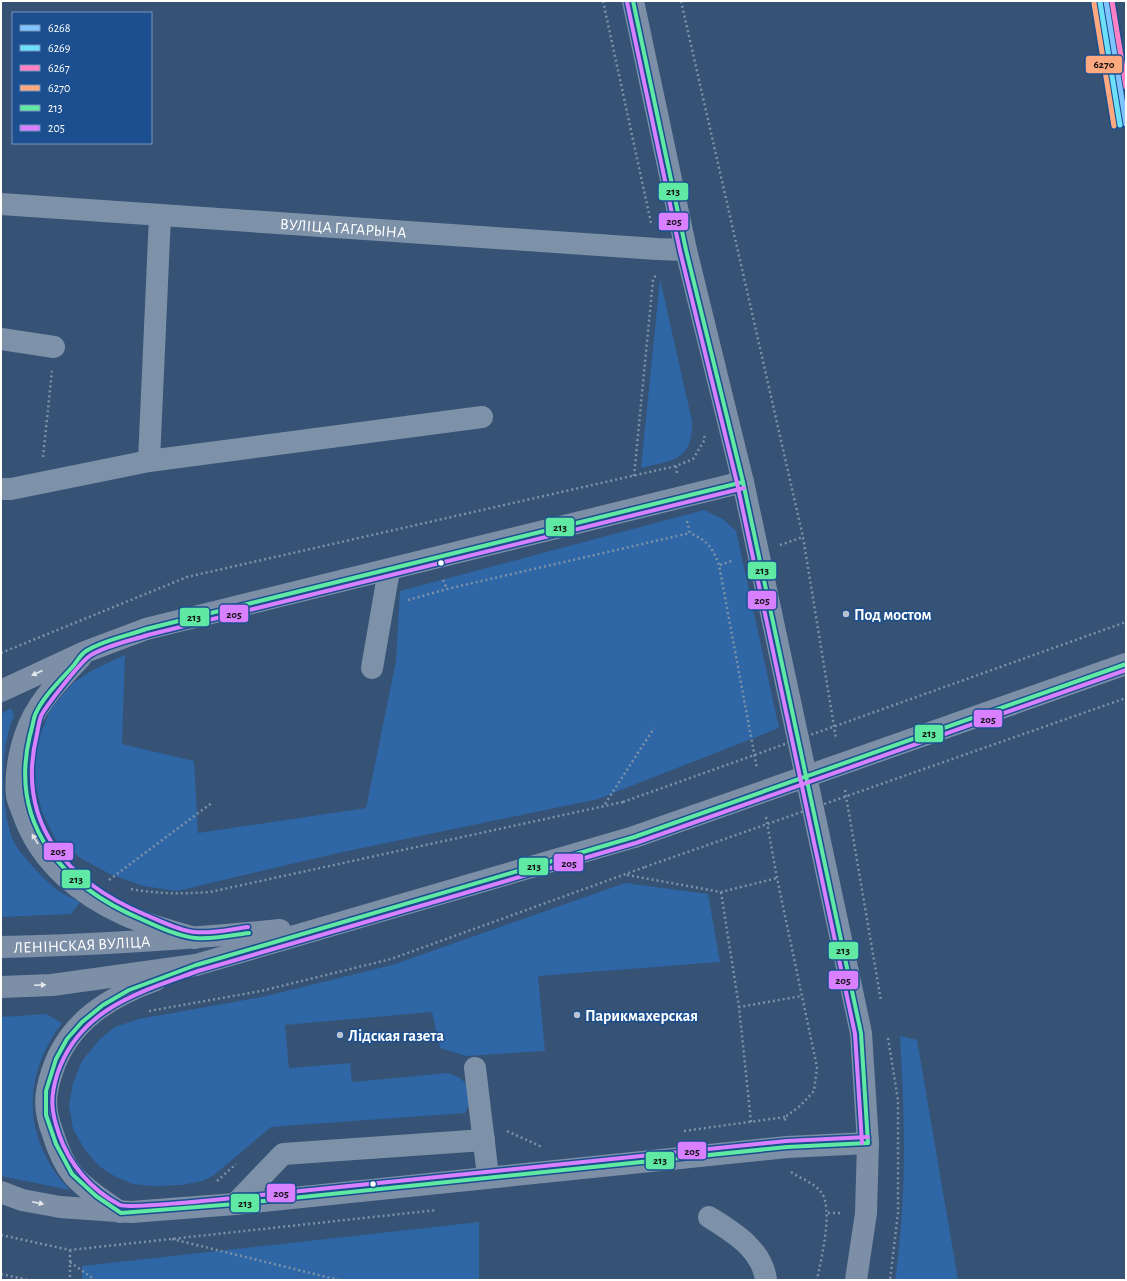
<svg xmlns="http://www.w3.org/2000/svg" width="1127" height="1281" viewBox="0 0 1127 1281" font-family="'Alegreya Sans',sans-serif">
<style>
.green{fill:#2f66a5}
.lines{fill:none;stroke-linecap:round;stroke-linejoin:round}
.path{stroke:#7d92a8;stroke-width:2.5;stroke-dasharray:2 3;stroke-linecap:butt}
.minor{stroke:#7d92a8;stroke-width:22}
.major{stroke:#7d8ea7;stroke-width:22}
.path-bridge{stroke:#7d92a8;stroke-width:2.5;stroke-dasharray:2 3;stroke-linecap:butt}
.major-bridge{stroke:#7d8ea7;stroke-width:22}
.bus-1-casing{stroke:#1b4f8f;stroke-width:7}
.bus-2-casing{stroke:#1b4f8f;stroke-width:7}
.bus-1{stroke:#60e9a3;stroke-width:4}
.bus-2{stroke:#d880ff;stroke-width:4}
.rail-1-casing{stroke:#1b4f8f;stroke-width:8}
.rail-2-casing{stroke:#1b4f8f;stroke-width:8}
.rail-3-casing{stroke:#1b4f8f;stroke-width:8}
.rail-4-casing{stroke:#1b4f8f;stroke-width:8}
.rail-1{stroke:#80c4ff;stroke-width:5}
.rail-2{stroke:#6ddff8;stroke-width:5}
.rail-3{stroke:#ff80c5;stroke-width:5}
.rail-4{stroke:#ffa980;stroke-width:5}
.oneway{fill:#e5e8ed}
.bus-dot{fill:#fff;stroke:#1b4f8f;stroke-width:1.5}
.poi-dot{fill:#b9c2ce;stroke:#1b4f8f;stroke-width:1.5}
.labels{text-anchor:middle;stroke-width:3;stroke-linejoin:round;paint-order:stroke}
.street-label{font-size:16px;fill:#fff;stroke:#1b4f8f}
.poi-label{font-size:16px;font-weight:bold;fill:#fff;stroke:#1b4f8f;text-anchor:start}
.line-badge{stroke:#1b4f8f;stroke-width:1.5}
.pale-badge-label{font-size:11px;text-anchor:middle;font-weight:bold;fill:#111}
</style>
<rect width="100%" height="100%" fill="#365274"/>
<g class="green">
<path d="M 660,279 L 692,421 C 693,461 673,460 641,468 Z"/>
<polygon points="704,510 723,519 736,531 779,728 598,799 338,853 177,891 143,886 110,874 82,859 56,840 42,812 34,778 36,745 51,708 74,682 93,670 125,655 122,744 194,761 198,833 366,808 396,661 400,591"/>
<path d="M 11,708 L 14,715 C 0,749 0,803 12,838 C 18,853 43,878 56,889 C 63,894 72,898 80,902 L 71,914 L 1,917 L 1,714 Z"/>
<polygon points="625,883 708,894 720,962 538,976 545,1051 466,1056 440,1048 432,1012 285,1025 289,1068 350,1063 352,1082 448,1073 458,1077 467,1084 470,1103 465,1113 271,1127 214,1175 203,1181 181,1185 153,1186 133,1184 116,1177 100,1167 85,1150 73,1129 69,1105 73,1083 82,1061 100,1039 115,1027 139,1019 262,997 392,965"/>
<path d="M 46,1014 L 62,1023 C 29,1066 22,1119 51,1166 C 56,1175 64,1183 70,1190 L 1,1176 L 1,1017 Z"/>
<path d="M 900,1036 L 917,1040 L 958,1280 L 895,1280 C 907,1199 905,1118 900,1036 Z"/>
<polygon points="479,1222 479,1280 82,1280 82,1266"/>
</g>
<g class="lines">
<g class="path">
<polyline points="603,1 651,223"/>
<polyline points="681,1 803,537 836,739"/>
<polyline points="43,457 52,371"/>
<polyline points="677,473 676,466 693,459 705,439 704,435"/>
<polyline points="634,476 653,280 657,273"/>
<path d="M 687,521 L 690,533 C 708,541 712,547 719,565 L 757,769"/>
<polyline points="780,545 803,537"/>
<polyline points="720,565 734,560"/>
<polyline points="443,580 447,589"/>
<polyline points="408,600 447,589 690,533"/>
<polyline points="1,653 187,577 676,466"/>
<polyline points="845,790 881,1001"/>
<polyline points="605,804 654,728"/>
<polyline points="766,817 777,878 817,1067 814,1091 800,1106 785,1117 785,1123"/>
<polyline points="627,875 721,892 777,878"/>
<polyline points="109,880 213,802"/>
<path d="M 131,889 C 158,894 183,894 210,892 L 623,802"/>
<polyline points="721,892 739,1007"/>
<polyline points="149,1011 261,991 391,959 645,867"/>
<polyline points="888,1038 898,1100 898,1213 890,1280"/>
<polyline points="751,1122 739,1007 802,996"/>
<polyline points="507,1131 542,1147"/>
<polyline points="684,1131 785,1117"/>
<path d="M 791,1172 C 801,1179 813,1182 821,1192 C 834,1209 821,1259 817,1280"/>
<polyline points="217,1181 236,1164"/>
<polyline points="828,1213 841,1213"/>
<polyline points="1,1235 70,1250 437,1210"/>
<polyline points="172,1239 339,1280"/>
<polyline points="70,1250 70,1280"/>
<polyline points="70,1262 95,1280"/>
<polyline points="1,1274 28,1280"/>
</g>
<g class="minor">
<path id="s1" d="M 1,204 L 657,249 L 686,250"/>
<polyline points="160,216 149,461 482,417"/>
<polyline points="1,339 54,347"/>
<polyline points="1,489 11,489 149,461"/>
<polyline points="372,668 389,570"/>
<polyline points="475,1068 488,1176"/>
<polyline points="235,1204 283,1154 484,1140"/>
<path d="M 709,1217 C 733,1232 762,1249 766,1280"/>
</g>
<g class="major">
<polyline points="633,1 686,250 743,482 861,1033 868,1143 866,1213 856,1280"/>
<path d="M 81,657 C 60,680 36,703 26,733 C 19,752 15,776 17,796 C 18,802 22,810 24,816 C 41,863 81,895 125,915 C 147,925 172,931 195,938"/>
<polyline points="1,691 85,652 146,629 743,482"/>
<path id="s2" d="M 1,947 C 94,945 187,939 280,930"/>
<polyline points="1,987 52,985 196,965 634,837"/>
<polyline points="1,1192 22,1200 60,1207 131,1212 235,1204 787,1147 868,1143"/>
<path d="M 120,1212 C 104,1201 86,1190 73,1175 C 64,1164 57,1147 53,1134 C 44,1110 44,1096 52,1072 C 68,1022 109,997 156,980"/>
</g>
<g class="path-bridge">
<polyline points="623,802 1126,622"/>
<polyline points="645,867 1126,698"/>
</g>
<polyline class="major-bridge" points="634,837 1126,664"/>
<g class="bus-1-casing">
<g id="bus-1">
<polyline points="633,1 686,250 743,482 861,1033 868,1143"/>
<path d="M 249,933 C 231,935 213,940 195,938 C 177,936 159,927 143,920 C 64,887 8,826 30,735 C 32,729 33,721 35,715 C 44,695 61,680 74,665 C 78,660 81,654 86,651 C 103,640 127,636 146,629 L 743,482"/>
<polyline points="868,1143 787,1147 235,1204 121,1213 96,1196 72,1174 56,1144 46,1115 46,1091 56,1059 67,1039 82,1022 103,1005 129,990 196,965 634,837 1126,664"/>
</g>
</g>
<g class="bus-2-casing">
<g id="bus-2">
<polyline points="627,2 680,251 737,483 855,1034 862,1143"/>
<path d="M 248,927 C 231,929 212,934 194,932 C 178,930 161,921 146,915 C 67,882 15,823 37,734 C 38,728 39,722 41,716 C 46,706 81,661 91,655 C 108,645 129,641 148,635 L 744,488"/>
<path d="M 868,1137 L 786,1141 C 605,1160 423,1179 241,1197 C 225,1199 128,1209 120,1205 C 91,1190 69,1164 59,1134 C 51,1111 50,1098 57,1075 C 78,1009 140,992 198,971 L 636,843 L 1126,670"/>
</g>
</g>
<use href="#bus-1" class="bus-1"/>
<use href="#bus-2" class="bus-2"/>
<g class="rail-1-casing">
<polyline id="rail-1" points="1106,1 1126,124"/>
</g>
<g class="rail-2-casing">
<polyline id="rail-2" points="1100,2 1120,125"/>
</g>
<g class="rail-3-casing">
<polyline id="rail-3" points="1112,1 1126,87"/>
</g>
<g class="rail-4-casing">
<polyline id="rail-4" points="1094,3 1114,126"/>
</g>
<use href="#rail-1" class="rail-1"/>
<use href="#rail-2" class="rail-2"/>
<use href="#rail-3" class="rail-3"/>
<use href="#rail-4" class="rail-4"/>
</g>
<defs><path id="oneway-solid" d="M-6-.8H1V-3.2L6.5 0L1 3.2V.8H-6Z"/></defs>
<g class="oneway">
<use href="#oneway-solid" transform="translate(37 673) rotate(156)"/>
<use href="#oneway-solid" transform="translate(35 839) rotate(-121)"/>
<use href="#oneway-solid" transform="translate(40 985) rotate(-2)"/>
<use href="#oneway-solid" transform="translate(38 1203) rotate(12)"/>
</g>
<g class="bus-dot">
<circle cx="441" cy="563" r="3.5"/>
<circle cx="373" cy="1184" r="3.5"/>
</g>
<g class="poi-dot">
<circle cx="846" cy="614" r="4"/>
<circle cx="577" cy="1015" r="4"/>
<circle cx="340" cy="1035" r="4"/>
</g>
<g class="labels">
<g class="street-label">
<text dy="6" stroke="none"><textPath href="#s1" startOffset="343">ВУЛІЦА ГАГАРЫНА</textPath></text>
<text dy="6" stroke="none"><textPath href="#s2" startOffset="81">ЛЕНІНСКАЯ ВУЛІЦА</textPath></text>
</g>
<g class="poi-label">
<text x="854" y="620">Под мостом</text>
<text x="585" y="1021">Парикмахерская</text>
<text x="348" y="1041">Лідская газета</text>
</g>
</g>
<g class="line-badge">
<rect x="1085" y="55" width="38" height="19" rx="4" fill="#ffa980"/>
<rect x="658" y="182" width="31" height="19" rx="4" fill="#60e9a3"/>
<rect x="658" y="212" width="31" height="19" rx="4" fill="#d880ff"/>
<rect x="545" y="517" width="30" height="20" rx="4" fill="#60e9a3"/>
<rect x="747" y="561" width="30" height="19" rx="4" fill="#60e9a3"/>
<rect x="747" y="590" width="30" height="20" rx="4" fill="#d880ff"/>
<rect x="219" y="604" width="30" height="19" rx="4" fill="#d880ff"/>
<rect x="179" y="607" width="31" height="20" rx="4" fill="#60e9a3"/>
<rect x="973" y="709" width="30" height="19" rx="4" fill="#d880ff"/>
<rect x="914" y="724" width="30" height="19" rx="4" fill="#60e9a3"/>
<rect x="43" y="842" width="31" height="19" rx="4" fill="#d880ff"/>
<rect x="553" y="853" width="31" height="19" rx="4" fill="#d880ff"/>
<rect x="518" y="857" width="31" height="19" rx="4" fill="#60e9a3"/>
<rect x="61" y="869" width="30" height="20" rx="4" fill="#60e9a3"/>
<rect x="828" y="941" width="31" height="19" rx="4" fill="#60e9a3"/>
<rect x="828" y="970" width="31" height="20" rx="4" fill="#d880ff"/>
<rect x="677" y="1141" width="30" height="19" rx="4" fill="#d880ff"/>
<rect x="645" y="1151" width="30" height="19" rx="4" fill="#60e9a3"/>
<rect x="266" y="1183" width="30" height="20" rx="4" fill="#d880ff"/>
<rect x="230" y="1193" width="30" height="20" rx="4" fill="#60e9a3"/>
</g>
<g class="pale-badge-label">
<text x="1104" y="68">6270</text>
<text x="673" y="195">213</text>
<text x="674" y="225">205</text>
<text x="560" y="531">213</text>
<text x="762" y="574">213</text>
<text x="762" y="604">205</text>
<text x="234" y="618">205</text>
<text x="194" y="621">213</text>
<text x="988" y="723">205</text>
<text x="929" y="737">213</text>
<text x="58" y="855">205</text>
<text x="569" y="867">205</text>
<text x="534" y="870">213</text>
<text x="76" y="883">213</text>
<text x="843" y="954">213</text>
<text x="843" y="984">205</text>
<text x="692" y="1155">205</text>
<text x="660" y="1164">213</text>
<text x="281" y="1197">205</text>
<text x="245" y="1207">213</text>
</g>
<rect width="1127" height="1281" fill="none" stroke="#ffffff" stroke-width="4"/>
<rect x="12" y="12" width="140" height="132" fill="#1b4f8f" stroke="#7695bc"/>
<rect x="20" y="25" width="20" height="6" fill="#80c4ff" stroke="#7695bc"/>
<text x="48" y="32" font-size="12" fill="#ffffff">6268</text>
<rect x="20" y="45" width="20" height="6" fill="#6ddff8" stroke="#7695bc"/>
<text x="48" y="52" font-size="12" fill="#ffffff">6269</text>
<rect x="20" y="65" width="20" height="6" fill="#ff80c5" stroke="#7695bc"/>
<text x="48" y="72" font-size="12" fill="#ffffff">6267</text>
<rect x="20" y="85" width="20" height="6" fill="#ffa980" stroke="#7695bc"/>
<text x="48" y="92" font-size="12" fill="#ffffff">6270</text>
<rect x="20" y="105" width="20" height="6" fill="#60e9a3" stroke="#7695bc"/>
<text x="48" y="112" font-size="12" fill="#ffffff">213</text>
<rect x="20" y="125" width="20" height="6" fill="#d880ff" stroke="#7695bc"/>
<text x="48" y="132" font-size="12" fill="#ffffff">205</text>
</svg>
